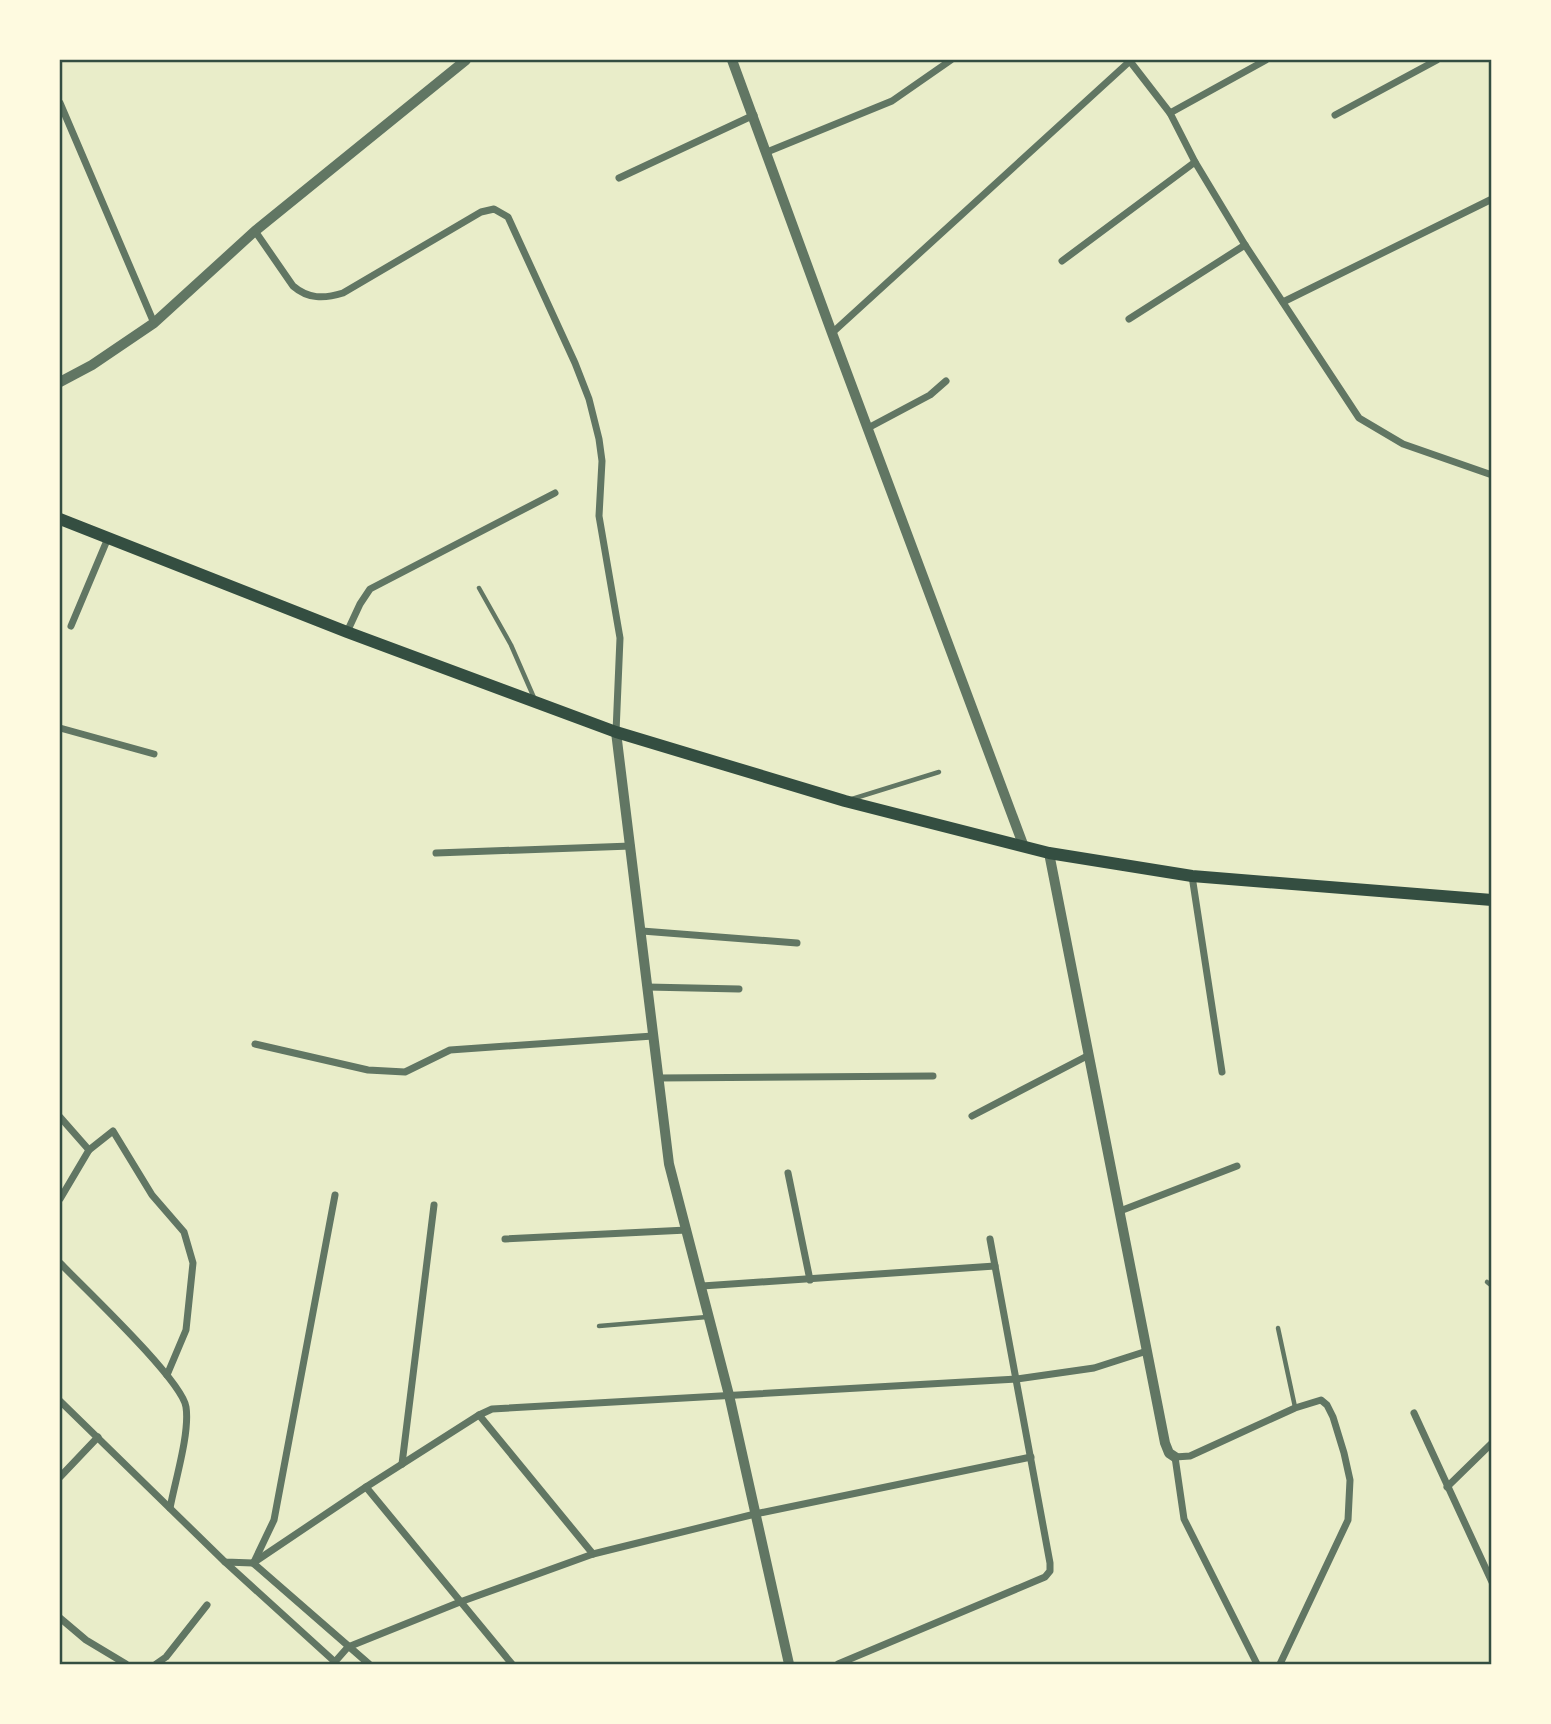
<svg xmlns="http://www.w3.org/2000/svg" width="1551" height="1724" viewBox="0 0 1551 1724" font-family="Inter,sans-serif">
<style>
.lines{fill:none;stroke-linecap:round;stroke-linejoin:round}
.service{stroke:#617663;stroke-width:4.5}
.minor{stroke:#617663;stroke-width:7}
.tertiary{stroke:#617663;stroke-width:10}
.secondary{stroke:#344e41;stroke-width:12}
.neatline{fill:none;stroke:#344e41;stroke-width:2.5}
</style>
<rect width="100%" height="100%" fill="#e9edc9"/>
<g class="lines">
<g class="service">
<polyline points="479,588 511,645 535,700"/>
<polyline points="852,799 939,772"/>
<polyline points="1487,1282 1492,1286"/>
<polyline points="599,1326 707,1317"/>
<polyline points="1278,1328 1295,1407"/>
</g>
<g class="minor">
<polyline points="1129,60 1170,113 1195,162 1245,245 1359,418 1403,444 1492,475"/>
<polyline points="60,103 154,323"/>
<polyline points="1170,113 1266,60"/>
<polyline points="1335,115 1437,60"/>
<polyline points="767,152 892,101 951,60"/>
<polyline points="619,178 754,115"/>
<path d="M 255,231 L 293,286 C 308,299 324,299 343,293 L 481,212 L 494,209 L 508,217 L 575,363 L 589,399 L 599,439 L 602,461 L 599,516 L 620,638 L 616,732"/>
<polyline points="1062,261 1195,162"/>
<polyline points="1283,302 1492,199"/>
<polyline points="1129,319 1245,245"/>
<polyline points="832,333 1130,61"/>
<polyline points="868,428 930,395 946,381"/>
<polyline points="71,626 108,538"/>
<polyline points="347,632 360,604 370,589 555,493"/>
<polyline points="60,728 154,754"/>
<polyline points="436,853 631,846"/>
<polyline points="1192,876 1222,1072"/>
<polyline points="642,931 797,943"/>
<polyline points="647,987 739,989"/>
<polyline points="255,1044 368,1070 405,1072 450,1050 653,1036"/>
<polyline points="658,1078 933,1076"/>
<polyline points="972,1116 1089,1055"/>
<polyline points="60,1117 89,1150 113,1131 152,1195 184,1232 193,1263 186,1330 167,1375"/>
<polyline points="788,1173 810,1280"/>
<polyline points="60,1199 89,1150"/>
<polyline points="1120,1211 1237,1166"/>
<polyline points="505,1239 687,1230"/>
<path d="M 60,1263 C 83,1287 182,1380 186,1407 C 190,1433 175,1481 170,1508"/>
<polyline points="702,1286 995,1266"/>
<polyline points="60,1401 225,1562 253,1563 366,1487 479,1415 492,1409 1017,1379 1094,1368 1147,1351"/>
<polyline points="1414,1413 1492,1582"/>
<polyline points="479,1415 593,1554"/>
<polyline points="402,1464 434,1205"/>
<polyline points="60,1477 98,1437"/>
<polyline points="366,1487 512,1664"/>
<polyline points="1447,1487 1492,1443"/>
<polyline points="225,1562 335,1662"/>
<polyline points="254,1562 274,1520 335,1195"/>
<polyline points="253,1563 369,1664"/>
<polyline points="60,1618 86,1640 126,1664"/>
<polyline points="156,1664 166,1657 207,1605"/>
<polyline points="333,1664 348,1647 460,1602 593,1554 755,1514 1031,1457"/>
<polyline points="838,1664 1045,1577 1050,1571 1050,1563 990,1239"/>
<polyline points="1257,1664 1184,1519 1175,1457 1190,1456 1295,1408 1321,1400 1327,1405 1333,1417 1344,1453 1350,1480 1348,1520 1280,1664"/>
</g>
<g class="tertiary">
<polyline points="732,60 832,333 1024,847"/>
<polyline points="60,382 92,365 154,323 255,231 466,60"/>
<polyline points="616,732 669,1164 729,1395 789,1664"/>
<polyline points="1049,853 1165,1443 1169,1453 1175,1457"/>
</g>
<polyline class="secondary" points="60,519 347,632 616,732 845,801 1049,853 1192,876 1492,900"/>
</g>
<rect width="1551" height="1724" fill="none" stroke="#fefae0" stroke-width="122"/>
<rect x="61" y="61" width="1429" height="1602" class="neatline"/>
</svg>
